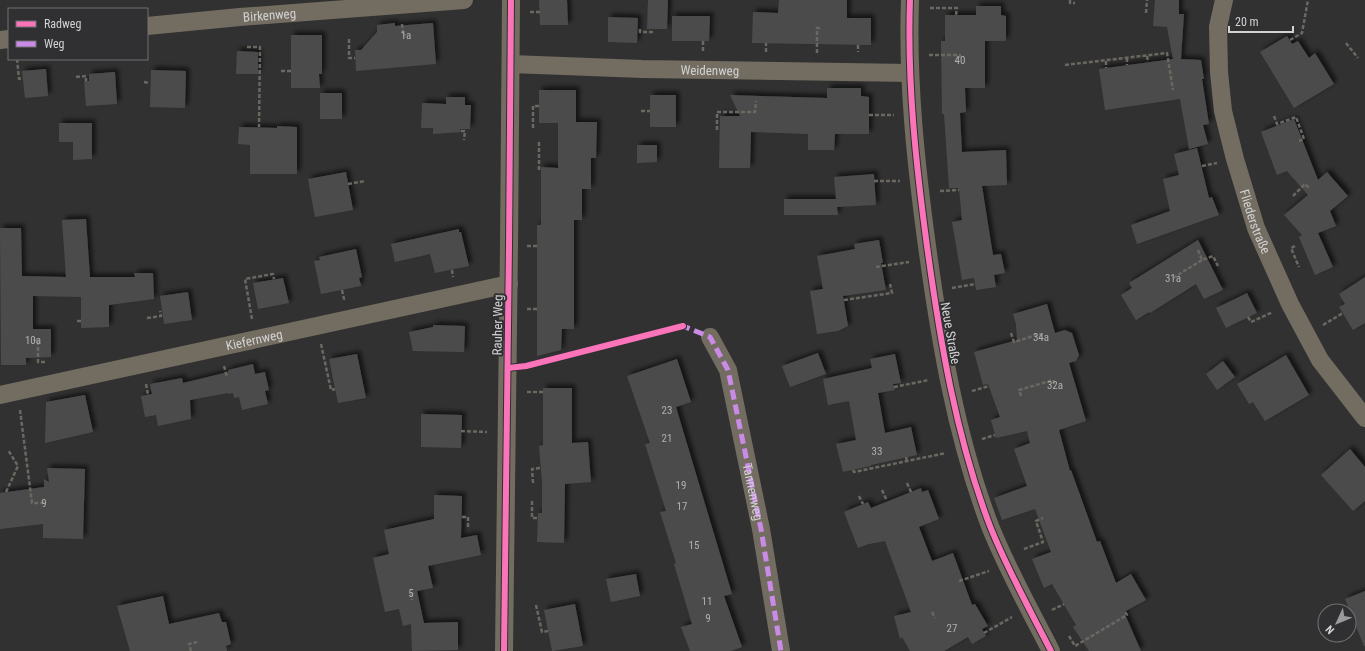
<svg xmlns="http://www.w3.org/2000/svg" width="1365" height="651" viewBox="0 0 1365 651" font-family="'Roboto Condensed',sans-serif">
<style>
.building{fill:#4c4c4c;filter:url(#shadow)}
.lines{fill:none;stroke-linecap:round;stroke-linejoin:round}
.path{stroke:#6b6761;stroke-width:2.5;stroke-dasharray:4 2;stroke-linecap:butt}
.minor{stroke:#736c61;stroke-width:18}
.quiet{stroke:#ca8be6;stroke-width:5;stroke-dasharray:10 5;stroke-linecap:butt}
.cycleway-casing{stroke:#303032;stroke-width:8}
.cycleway{stroke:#fb73b8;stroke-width:6}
.labels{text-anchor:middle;stroke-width:4;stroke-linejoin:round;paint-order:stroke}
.number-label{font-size:11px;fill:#b0b0b2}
.street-label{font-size:13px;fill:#d2d2d4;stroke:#303032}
</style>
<defs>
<filter id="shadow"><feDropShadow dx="3.5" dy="-3.5" stdDeviation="2" flood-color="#0009"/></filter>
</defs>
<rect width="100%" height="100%" fill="#313131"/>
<g class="building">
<polygon points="539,0 567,0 568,25 540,25"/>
<polygon points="648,0 668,0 667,29 647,29"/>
<polygon points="779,0 847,0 847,18 871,18 871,45 752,43 753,12 778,13"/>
<polygon points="1155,0 1179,0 1179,14 1184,14 1181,59 1201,60 1204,79 1202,79 1209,124 1203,125 1208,144 1189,149 1180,99 1105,110 1099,69 1173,59 1167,27 1153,26"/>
<polygon points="976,6 1001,6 1001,15 1006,16 1006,41 985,41 985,88 965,88 966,112 960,113 962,152 1006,150 1007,185 982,186 993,255 1001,254 1005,273 994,275 996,287 976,290 974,278 962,280 952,222 962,220 959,188 949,188 944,114 942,114 941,41 945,41 945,15 976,15"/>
<polygon points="672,16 710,16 709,41 672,41"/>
<polygon points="608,17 638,18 637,43 608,42"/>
<polygon points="395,23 395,26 433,23 436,64 356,71 355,50 361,50 377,32 377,25"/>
<polygon points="291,35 322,35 322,74 319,74 320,88 291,88"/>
<polygon points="1287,36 1292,44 1298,41 1309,58 1315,53 1334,84 1294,108 1260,52"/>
<polygon points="237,51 258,52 258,74 236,74"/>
<polygon points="46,69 48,96 25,98 22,71"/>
<polygon points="151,70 186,71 185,108 150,107"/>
<polygon points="115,72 117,104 86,106 84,81 89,81 89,74"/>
<polygon points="827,88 861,88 861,96 869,97 869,134 835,134 834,150 808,150 808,134 751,132 750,168 719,168 720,116 740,116 730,95 827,98"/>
<polygon points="539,90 576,90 576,122 597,122 596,158 591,158 591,189 582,189 582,220 574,220 574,329 562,329 561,350 537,356 537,225 541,225 541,167 558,168 558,123 539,123"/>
<rect x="320" y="93" width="22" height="26"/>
<rect x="650" y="95" width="26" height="32"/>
<polygon points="446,97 465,97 465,105 471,105 470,129 460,129 461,132 433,134 433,128 421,128 422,103 446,104"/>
<polygon points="1294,119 1318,180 1327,172 1348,196 1330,211 1336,226 1318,233 1333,267 1315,275 1299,237 1302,235 1284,215 1308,195 1287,171 1277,175 1261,132"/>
<polygon points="59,123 92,123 92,159 73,160 73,142 59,142"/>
<polygon points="277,126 297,127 297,174 250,174 250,145 238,144 239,127 277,128"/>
<polygon points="637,145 657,145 657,162 637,163"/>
<polygon points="1197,148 1209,198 1212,197 1219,215 1137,244 1131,225 1170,211 1163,179 1179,175 1174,154"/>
<polygon points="346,172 353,210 315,217 308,179"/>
<polygon points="874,174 876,205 837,207 838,215 784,215 784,199 836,199 834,177"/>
<polygon points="86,219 90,277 135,277 134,273 153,273 154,299 109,305 109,327 81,328 81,297 33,296 33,329 51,329 51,357 26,358 26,365 1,365 0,228 21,228 22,276 66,277 62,220"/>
<polygon points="459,229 459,232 461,232 469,266 435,273 430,254 395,262 391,244"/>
<polygon points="879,240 883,263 881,263 886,290 843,296 848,326 838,331 817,334 810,291 823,289 817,256 855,249 854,244"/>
<polygon points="1198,240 1223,290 1204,299 1196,284 1150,313 1149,312 1136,320 1121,295 1132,288 1129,283"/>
<polygon points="356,249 362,277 359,278 361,286 321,294 314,261 320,260 319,257"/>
<polygon points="1365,277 1365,323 1353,330 1339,307 1345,304 1339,294"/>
<polygon points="283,278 289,303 258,309 253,283"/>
<polygon points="188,292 192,320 164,324 160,296"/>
<polygon points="1247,293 1257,313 1226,328 1216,308"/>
<polygon points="1047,304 1055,333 1065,330 1072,333 1079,355 1076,361 1069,363 1086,421 1059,430 1070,471 1071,470 1097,542 1100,541 1116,583 1131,574 1146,600 1124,612 1141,651 1089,651 1073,627 1076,625 1052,584 1044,588 1032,559 1051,552 1035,509 1002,520 994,498 1027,486 1014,449 1030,443 1027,431 996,438 991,420 1000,417 988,384 983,385 974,352 1017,340 1016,324 1013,314"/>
<polygon points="433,325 465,326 464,352 413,351 409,332 433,327"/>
<polygon points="818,353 826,374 790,387 782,366"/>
<polygon points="357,354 366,398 338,403 329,359"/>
<polygon points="895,354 901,383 893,384 895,390 878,393 885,433 911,427 917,455 871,465 871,466 843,472 836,444 856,440 849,401 828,405 823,379 872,368 870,359"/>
<polygon points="1286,355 1309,395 1265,421 1253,402 1249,404 1237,384"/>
<polygon points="677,359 691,402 676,407 732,594 724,596 742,647 731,651 690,651 681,627 692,624 674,564 676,563 660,512 666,511 645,444 650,443 627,376"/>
<polygon points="1223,361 1235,377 1217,390 1206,374"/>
<polygon points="253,364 255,374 265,372 269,390 265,391 268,404 242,410 239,397 234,398 233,393 228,394 228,393 190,400 191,419 158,426 156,415 145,417 141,396 152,394 150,384 182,378 183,383 228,372 228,370"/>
<polygon points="543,388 572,388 572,443 588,442 591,482 565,484 564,543 537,542 538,513 542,513 542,482 539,446 543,445"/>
<polygon points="85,395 93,432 45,443 46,402"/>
<polygon points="421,414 462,415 461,448 421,447"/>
<polygon points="1350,449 1365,467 1365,501 1353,511 1321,475"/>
<polygon points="47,468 85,469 83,539 43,538 43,524 0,529 0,493 44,487 44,479 49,482"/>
<polygon points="921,488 922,492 928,490 939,519 919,527 932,561 953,553 972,605 975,604 988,626 982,629 986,636 972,644 968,637 944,651 910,651 902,637 900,639 894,616 911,612 885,541 869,544 858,548 844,512 868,502 871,508"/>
<polygon points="434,495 462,496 461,538 477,535 481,555 428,566 433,588 417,591 424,623 458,622 458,650 412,651 411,624 403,626 399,609 385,612 373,558 389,554 384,530 434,519"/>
<polygon points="636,574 640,596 611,602 606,579"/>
<polygon points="1365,591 1365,646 1364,646 1345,599"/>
<polygon points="163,596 169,624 219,613 222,622 226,622 231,644 226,646 227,651 130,651 117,606"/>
<polygon points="575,604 583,646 552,651 544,610"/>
</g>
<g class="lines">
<g class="path">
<polyline points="1070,0 1070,3 1075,3"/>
<polyline points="930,8 957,8 956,15"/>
<polyline points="530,12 540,12"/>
<polyline points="1146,13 1147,0"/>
<polyline points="402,24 403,35 406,35"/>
<polyline points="640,29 640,32 653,32"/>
<polyline points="349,39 349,58 355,58"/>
<polyline points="1290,40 1302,33 1308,0"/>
<polyline points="1346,43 1358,58"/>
<polyline points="858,45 858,52"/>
<polyline points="247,47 260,47 259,127"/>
<polyline points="703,51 703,41"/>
<polyline points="766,52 766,43"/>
<polyline points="817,53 817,28 822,28"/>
<polyline points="929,55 960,55 960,60"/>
<polyline points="1147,56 1148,62"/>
<polyline points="1127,58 1127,65"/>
<polyline points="17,59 19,79 23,78"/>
<polyline points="1106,61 1106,68"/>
<polyline points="1065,65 1167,53 1173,90"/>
<polyline points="281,71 291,71"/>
<polyline points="76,77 86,76 86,81"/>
<polyline points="144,82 150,83"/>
<polyline points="641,111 650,111"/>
<polyline points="869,115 894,115"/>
<polyline points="1274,116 1277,124 1296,117 1304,139 1299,141"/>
<polyline points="533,128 533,106 539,106"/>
<polyline points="717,130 717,112 755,112 756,101"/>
<polyline points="461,131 465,131 464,140"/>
<polyline points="539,142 539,171"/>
<polyline points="1202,166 1217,163"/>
<polyline points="874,181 900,181"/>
<polyline points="348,184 365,181"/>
<polyline points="940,191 959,190"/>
<polyline points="1293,196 1305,184 1309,188"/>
<polyline points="527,246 537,246"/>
<polyline points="1295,246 1291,248 1299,267"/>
<polyline points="1198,250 1202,260 1213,256 1218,266"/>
<polyline points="876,267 909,262"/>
<polyline points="452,270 453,277"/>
<polyline points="1173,278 1202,260"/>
<polyline points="952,288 975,284"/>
<polyline points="342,290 344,299 342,300"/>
<polyline points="844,300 892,293 890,284"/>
<polyline points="527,309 537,309"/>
<polyline points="1248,317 1251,322 1273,312"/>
<polyline points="147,318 161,316 160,311"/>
<polyline points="252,319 245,279 273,274 274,279"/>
<polyline points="77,321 81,321"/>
<polyline points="1323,325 1343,313"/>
<polyline points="1011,333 1014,342 1040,334 1041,337"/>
<polyline points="33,340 38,340 38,362 47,362"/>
<polyline points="321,344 331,390 335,389"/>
<polyline points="224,366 227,377"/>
<polyline points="146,384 148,395"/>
<polyline points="894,387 929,380"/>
<polyline points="972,391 989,386"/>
<polyline points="527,392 543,392"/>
<polyline points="1021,396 1019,390 1053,380 1055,385"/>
<polyline points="20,410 32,503 44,503"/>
<polyline points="461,431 487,432"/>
<polyline points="982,439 995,435"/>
<polyline points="906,457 907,462"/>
<polyline points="853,470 854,472 946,453"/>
<polyline points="533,483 532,469 540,468"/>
<polyline points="907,483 911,492"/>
<polyline points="882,490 887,501"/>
<polyline points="6,492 18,466 8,450"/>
<polyline points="859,496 863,504"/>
<polyline points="532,501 532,518 538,518"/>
<polyline points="462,517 468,517 468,527"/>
<polyline points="1024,549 1043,542 1036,521 1043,518"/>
<polyline points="959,581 989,571"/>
<polyline points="411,593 412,600"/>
<polyline points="536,605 542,632 548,631"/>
<polyline points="1052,610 1064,604"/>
<polyline points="932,612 935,618"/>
<polyline points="984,633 1012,617"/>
<polyline points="1069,636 1075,646 1127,615 1125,612"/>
<polyline points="191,651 189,644 197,642"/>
</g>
<g class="minor">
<path d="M 910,0 C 907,82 916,165 927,246 C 940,341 956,437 990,526 C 1007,569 1030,610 1051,651"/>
<path id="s1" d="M 1224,0 L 1218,27 L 1219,72 L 1223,111 L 1235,159 L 1256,228 L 1290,304 L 1320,360 L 1365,418"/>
<path id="s2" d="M 147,26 L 240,17 L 464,0"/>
<polyline points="0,40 9,39"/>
<path id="s3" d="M 511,64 L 642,69 L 910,73"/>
<polyline points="710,337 728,370 761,529 781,651"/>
<path id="s4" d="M 0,395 L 509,284"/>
<polyline points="504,651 509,246 511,0"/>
</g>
<path class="quiet" id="s5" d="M 680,326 L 683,326 L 710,337 L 728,370 L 761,529 L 781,651"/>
<g class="cycleway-casing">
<g id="cycleway">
<path d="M 910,0 C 907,82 916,165 927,246 C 940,341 956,437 990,526 C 1007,569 1030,610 1051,651"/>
<polyline points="508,368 526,366 683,326"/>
<polyline points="504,651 509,246 511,0"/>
</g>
</g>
<use href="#cycleway" class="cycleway"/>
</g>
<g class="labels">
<g class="number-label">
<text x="406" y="39">1a</text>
<text x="960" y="64">40</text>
<text x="1173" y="282">31a</text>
<text x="1041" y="341">34a</text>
<text x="33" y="344">10a</text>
<text x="1055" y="389">32a</text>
<text x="667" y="414">23</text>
<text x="667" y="442">21</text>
<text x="877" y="455">33</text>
<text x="681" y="489">19</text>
<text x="44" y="507">9</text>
<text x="682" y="510">17</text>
<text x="694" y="549">15</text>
<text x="411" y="597">5</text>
<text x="707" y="605">11</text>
<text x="708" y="622">9</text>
<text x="952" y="632">27</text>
</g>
<g class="street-label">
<text dy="5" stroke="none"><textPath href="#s2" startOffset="123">Birkenweg</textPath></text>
<text dy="5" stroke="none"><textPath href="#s3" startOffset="199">Weidenweg</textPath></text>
<text dy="5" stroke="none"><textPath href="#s1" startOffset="227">Fliederstraße</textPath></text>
<text transform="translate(497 325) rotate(-89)" y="5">Rauher Weg</text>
<text transform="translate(951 333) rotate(80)" y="5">Neue Straße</text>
<text dy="5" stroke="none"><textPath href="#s4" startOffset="260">Kiefernweg</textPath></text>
<text dy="5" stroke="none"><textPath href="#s5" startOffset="194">Tannenweg</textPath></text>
</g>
</g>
<rect x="8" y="8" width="140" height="52" fill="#303032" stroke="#717173"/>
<rect x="16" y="21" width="20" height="6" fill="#fb73b8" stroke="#717173"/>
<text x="44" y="28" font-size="12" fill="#d2d2d4">Radweg</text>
<rect x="16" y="41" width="20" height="6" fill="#ca8be6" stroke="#717173"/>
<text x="44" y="48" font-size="12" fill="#d2d2d4">Weg</text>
<g transform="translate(1337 623) rotate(226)"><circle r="19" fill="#303032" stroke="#717173"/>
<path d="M0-3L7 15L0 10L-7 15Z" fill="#9a9a9b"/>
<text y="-6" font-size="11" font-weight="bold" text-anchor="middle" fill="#d2d2d4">N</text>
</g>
<path d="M1229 26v6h64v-6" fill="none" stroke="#d2d2d4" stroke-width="2"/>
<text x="1235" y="26" font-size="12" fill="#d2d2d4" stroke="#303032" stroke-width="3" paint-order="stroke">20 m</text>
</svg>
